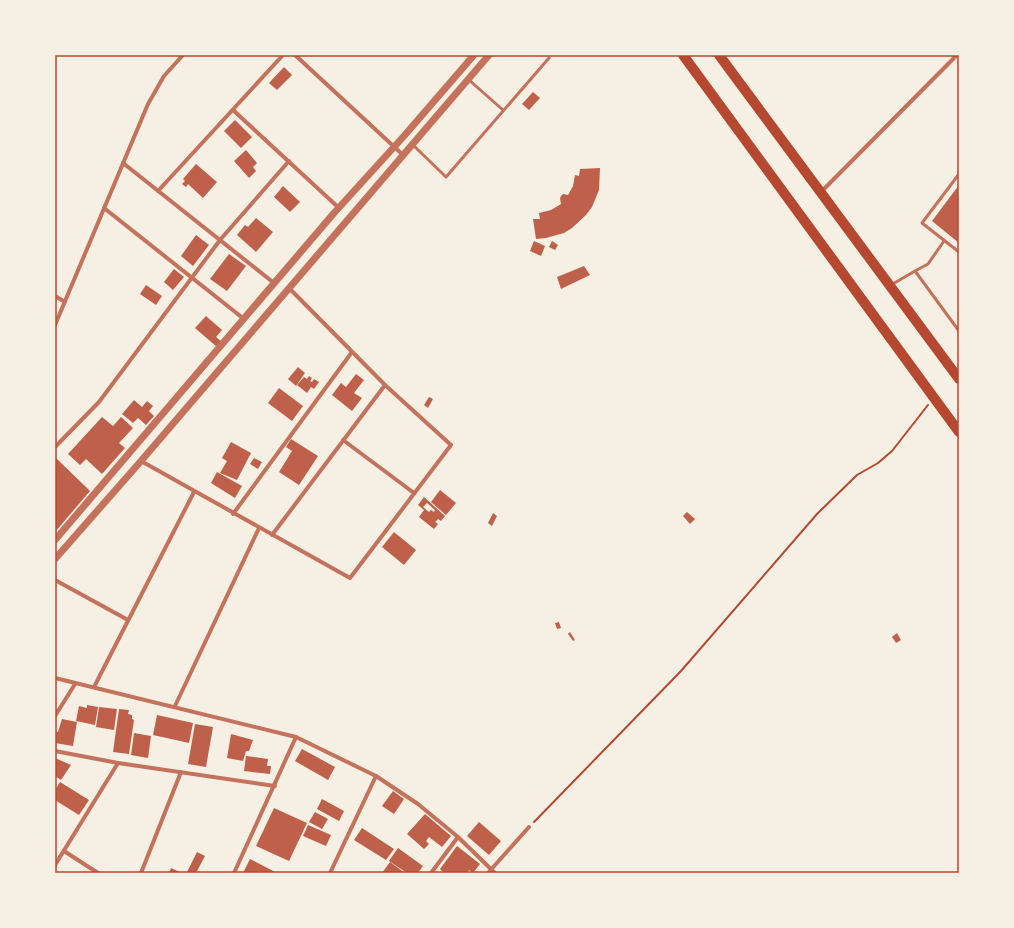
<svg xmlns="http://www.w3.org/2000/svg" width="1014" height="928" viewBox="0 0 1014 928" font-family="Jost,sans-serif">
<style>
.building{fill:#bf614a;fill-rule:evenodd}
.lines{fill:none;stroke-linecap:round;stroke-linejoin:round}
.path{stroke:#b5482f;stroke-width:2}
.service{stroke:#c5725c;stroke-width:3}
.minor{stroke:#c5725c;stroke-width:4}
.tertiary{stroke:#c5725c;stroke-width:7}
.primary{stroke:#b5482f;stroke-width:10}
.neatline{fill:none;stroke:#b5482f;stroke-width:1.5}
</style>
<rect width="100%" height="100%" fill="#f6efe4"/>
<g class="building">
<polygon points="284,67 292,75 277,90 269,83"/>
<polygon points="533,92 540,98 529,110 522,104"/>
<polygon points="235,120 252,137 241,148 224,131"/>
<polygon points="246,150 257,163 253,167 256,171 249,178 234,161"/>
<polygon points="196,164 217,182 203,198 188,184 186,187 182,184 185,181 183,179"/>
<polygon points="600,168 599,190 592,207 586,215 572,228 564,233 546,238 536,239 533,219 540,219 539,213 551,210 561,204 560,198 561,196 563,194 568,195 573,186 575,175 579,176 580,169"/>
<polygon points="959,185 959,243 932,221"/>
<polygon points="283,186 300,202 290,212 274,197"/>
<polygon points="256,218 273,232 256,252 237,235 245,225 248,227"/>
<polygon points="196,235 209,245 193,266 181,256"/>
<polygon points="534,241 545,246 541,256 530,251"/>
<polygon points="552,241 558,245 555,250 549,247"/>
<polygon points="229,254 246,266 227,291 210,279"/>
<polygon points="584,266 590,275 561,289 557,277"/>
<polygon points="174,269 184,277 173,290 164,282"/>
<polygon points="146,285 162,296 156,305 140,294"/>
<polygon points="206,316 222,330 216,337 222,342 217,347 195,328"/>
<polygon points="298,367 305,373 296,386 288,379"/>
<polygon points="356,374 364,380 354,393 362,398 352,411 332,395 341,383 346,387"/>
<polygon points="309,376 312,378 310,381 312,382 314,379 319,382 314,389 311,387 307,393 297,385 304,377 307,379"/>
<polygon points="279,388 303,406 292,421 268,403"/>
<polygon points="429,397 433,399 428,408 424,405"/>
<polygon points="134,400 142,407 147,401 153,406 149,411 154,416 146,425 138,418 133,423 122,414"/>
<polygon points="102,417 113,426 121,417 133,428 119,443 125,448 102,474 86,459 80,465 68,454"/>
<polygon points="291,439 318,456 299,485 279,472 292,451 286,447"/>
<polygon points="231,442 251,453 237,480 220,473 227,461 222,458"/>
<polygon points="56,458 90,491 55,532 55,459"/>
<polygon points="254,458 262,462 258,469 250,464"/>
<polygon points="217,472 242,486 235,498 211,483"/>
<polygon points="440,490 456,503 446,515 431,502"/>
<path d="M 424,497 L 445,516 L 441,521 L 438,519 L 435,522 L 438,524 L 434,529 L 419,517 L 424,510 L 418,505 ZM 427,503 L 435,510 L 434,512 L 431,510 L 429,512 L 423,507 Z"/>
<polygon points="687,512 695,519 690,524 683,516"/>
<polygon points="493,513 497,516 492,526 488,523"/>
<polygon points="394,532 416,550 404,565 382,547"/>
<polygon points="559,622 561,628 557,629 555,623"/>
<polygon points="570,632 575,640 573,641 568,634"/>
<polygon points="897,633 901,640 896,643 892,637"/>
<polygon points="87,705 98,707 95,725 76,721 79,706 87,708"/>
<polygon points="99,707 117,709 114,730 96,727"/>
<polygon points="119,709 129,710 128,714 132,715 132,719 134,720 129,754 113,752"/>
<polygon points="157,715 193,723 189,743 153,735"/>
<polygon points="62,719 77,722 73,746 55,743 56,732 58,732"/>
<polygon points="195,724 213,727 206,767 188,764"/>
<polygon points="134,733 151,736 148,758 131,755"/>
<polygon points="231,734 253,740 249,751 246,751 243,761 227,758"/>
<polygon points="302,749 335,767 328,780 295,761"/>
<polygon points="246,756 268,759 267,766 271,766 270,774 244,771"/>
<polygon points="55,758 71,765 61,780 55,776"/>
<polygon points="60,782 89,800 79,815 55,800 55,790"/>
<polygon points="393,791 404,799 394,814 382,806"/>
<polygon points="322,799 344,811 339,821 317,809"/>
<polygon points="274,808 307,823 289,861 256,846"/>
<polygon points="315,812 328,819 322,829 309,822"/>
<polygon points="425,814 451,836 442,847 429,837 426,841 429,844 424,849 407,834"/>
<polygon points="479,822 501,841 489,855 467,836"/>
<polygon points="308,825 331,835 326,846 303,836"/>
<polygon points="362,828 394,849 386,860 354,840"/>
<polygon points="457,846 480,864 473,873 469,870 467,873 444,873 440,869"/>
<polygon points="398,848 423,866 418,873 407,873 389,861"/>
<polygon points="197,852 205,856 196,873 189,873 187,872"/>
<polygon points="250,859 277,873 243,873"/>
<polygon points="390,862 405,873 382,873"/>
<polygon points="171,868 182,873 169,873"/>
</g>
<g class="lines">
<polyline class="path" points="534,822 681,671 817,514 857,475 878,463 892,451 928,405"/>
<g class="service">
<polyline points="469,80 503,110"/>
<polyline points="412,144 446,177 549,58"/>
<polyline points="959,174 922,223 959,252"/>
<polyline points="915,271 928,264 944,241"/>
<polyline points="891,285 915,271 959,331"/>
</g>
<g class="minor">
<polyline points="295,55 403,155"/>
<polyline points="233,110 339,208"/>
<polyline points="123,163 274,283"/>
<polyline points="158,191 283,55"/>
<polyline points="821,192 957,55"/>
<polyline points="104,208 244,319"/>
<polyline points="55,296 65,302"/>
<polyline points="55,325 148,104 164,76 183,55"/>
<polyline points="343,440 414,493"/>
<polyline points="55,447 99,402 220,240 289,161"/>
<polyline points="141,461 350,578 451,445 385,385 289,288"/>
<polyline points="233,514 352,352"/>
<polyline points="272,535 385,385"/>
<polyline points="55,580 128,620"/>
<polyline points="55,678 296,737 376,776 418,804 458,837 495,873"/>
<polyline points="94,687 194,492"/>
<polyline points="175,706 259,528"/>
<polyline points="55,716 75,684"/>
<polyline points="55,751 118,763 275,786"/>
<polyline points="64,851 98,873"/>
<polyline points="55,865 118,763"/>
<polyline points="141,873 181,772"/>
<polyline points="234,873 296,737"/>
<polyline points="330,873 376,776"/>
<polyline points="431,873 458,837"/>
<polyline points="488,873 529,827"/>
</g>
<g class="tertiary">
<polyline points="55,540 334,213 404,136 474,55"/>
<polyline points="55,559 141,461 489,55"/>
</g>
<g class="primary">
<polyline points="683,55 959,432"/>
<polyline points="719,55 959,379"/>
</g>
</g>
<rect width="1014" height="928" fill="none" stroke="#f6efe4" stroke-width="112"/>
<rect x="56" y="56" width="902" height="816" class="neatline"/>
</svg>
